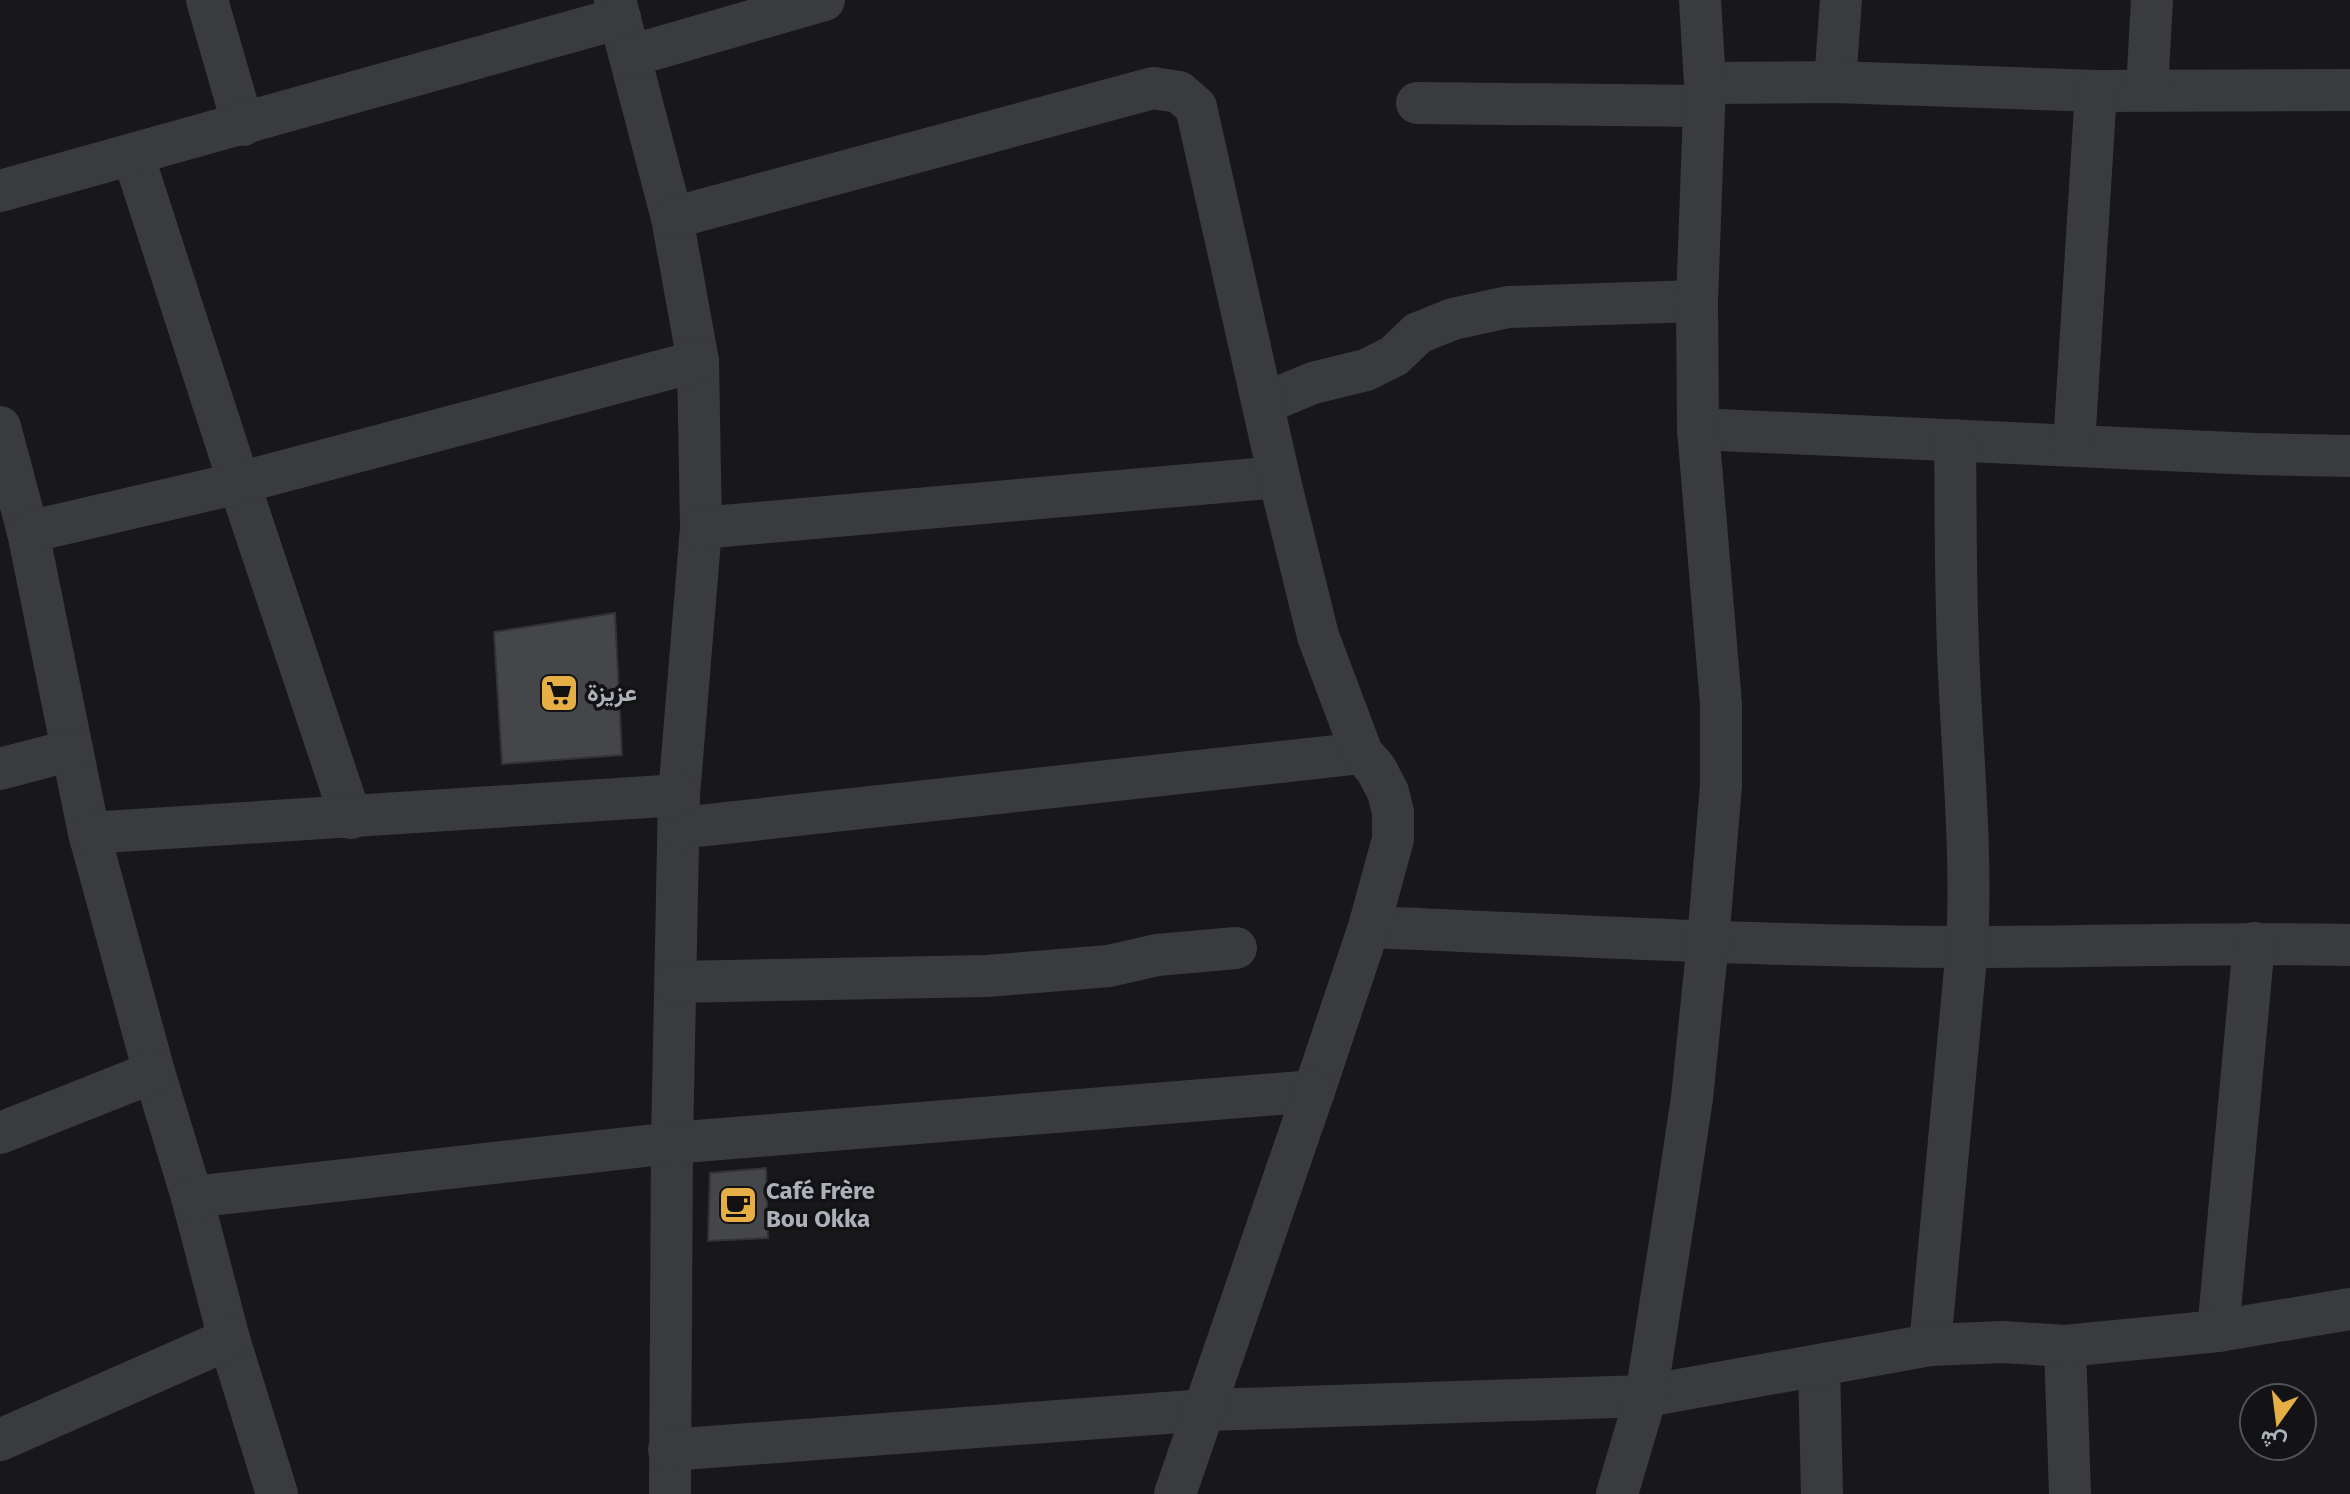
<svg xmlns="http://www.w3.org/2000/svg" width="2350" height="1494" viewBox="0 0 2350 1494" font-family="'Fira Sans',Vazirmatn,sans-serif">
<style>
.building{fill:#45464a;stroke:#333336;stroke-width:2}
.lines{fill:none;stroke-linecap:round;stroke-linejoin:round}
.minor{stroke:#3a3b3f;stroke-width:42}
.labels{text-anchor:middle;stroke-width:7;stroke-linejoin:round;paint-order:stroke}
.poi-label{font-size:24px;font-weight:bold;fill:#acb0b9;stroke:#131315;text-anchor:start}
</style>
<rect width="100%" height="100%" fill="#18181a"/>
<g class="building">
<polygon points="615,613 622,755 502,764 494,632"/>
<polygon points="766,1168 768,1238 708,1241 710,1173"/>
</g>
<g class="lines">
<g class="minor">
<polyline points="207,0 243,125"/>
<polyline points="615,0 672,218 698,361 701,528 679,795 672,1143 670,1494"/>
<polyline points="630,56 824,0"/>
<polyline points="1835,82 1841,0"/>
<polyline points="1705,83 1835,82 2096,91 2350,90"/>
<polyline points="2147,90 2152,0"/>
<polyline points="1417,103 1704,106"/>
<polyline points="133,155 239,483 351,818"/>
<polyline points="0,191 620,18"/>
<polyline points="1263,404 1313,383 1366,370 1394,356 1418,333 1453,319 1508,307 1697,301"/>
<polyline points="0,427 28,532 89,833 154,1072 192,1197 229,1339 277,1494"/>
<polyline points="1698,429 2255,454 2350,456"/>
<polyline points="2074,445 2096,91"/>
<polyline points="701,528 1279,477"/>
<polyline points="28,532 239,483 698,361"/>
<polyline points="0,769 72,750"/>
<polyline points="680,828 1362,753"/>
<polyline points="89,833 679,795"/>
<path d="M 1369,927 C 1569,935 1769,947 1969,947 C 2096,947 2223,942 2350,945"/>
<polyline points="676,982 987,976 1109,966 1157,955 1236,948"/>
<polyline points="0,1133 154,1072"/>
<polyline points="192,1197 672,1143 1314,1091 1369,927 1393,839 1393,812 1388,792 1376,769 1362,753 1318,636 1279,477 1196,107 1179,92 1153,88 672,218"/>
<polyline points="2218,1331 2254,943"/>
<path d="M 1930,1345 L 1967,947 C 1972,854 1963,764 1959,672 C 1955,595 1956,517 1955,440"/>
<polyline points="2065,1346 2070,1494"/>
<polyline points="1819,1366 1822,1494"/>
<polyline points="0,1440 229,1339"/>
<polyline points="669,1450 1206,1410 1646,1396 1930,1345 2003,1342 2065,1346 2218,1331 2350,1309"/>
<polyline points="1175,1494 1314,1091"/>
<polyline points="1617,1494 1646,1396 1678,1191 1692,1098 1708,941 1721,785 1721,704 1698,429 1697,301 1705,83 1700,0"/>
</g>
</g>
<defs>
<g id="supermarket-square" transform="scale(2)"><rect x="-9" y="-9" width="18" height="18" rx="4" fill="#e6af45" stroke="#131315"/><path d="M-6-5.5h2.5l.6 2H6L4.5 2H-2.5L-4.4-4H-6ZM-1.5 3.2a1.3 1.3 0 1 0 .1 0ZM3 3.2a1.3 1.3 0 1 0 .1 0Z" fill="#111"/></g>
<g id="cafe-square" transform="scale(2)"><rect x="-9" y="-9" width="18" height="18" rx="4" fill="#e6af45" stroke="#131315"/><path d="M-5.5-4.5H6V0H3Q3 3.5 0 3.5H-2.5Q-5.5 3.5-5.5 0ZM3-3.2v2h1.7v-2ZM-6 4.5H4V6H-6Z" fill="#111"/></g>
</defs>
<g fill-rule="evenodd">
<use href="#supermarket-square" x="559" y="693"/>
<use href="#cafe-square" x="738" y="1205"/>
</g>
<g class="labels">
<g class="poi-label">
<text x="587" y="701">عزيزة</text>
<text x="766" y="1199">Café Frère<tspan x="766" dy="28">Bou Okka</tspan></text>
</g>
</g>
<g transform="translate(2278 1422) rotate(194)"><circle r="38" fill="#131315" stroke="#505257" stroke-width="2"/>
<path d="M0-6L14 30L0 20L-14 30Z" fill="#e6af45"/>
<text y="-12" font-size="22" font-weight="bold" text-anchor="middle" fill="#acb0b9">ش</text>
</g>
</svg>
